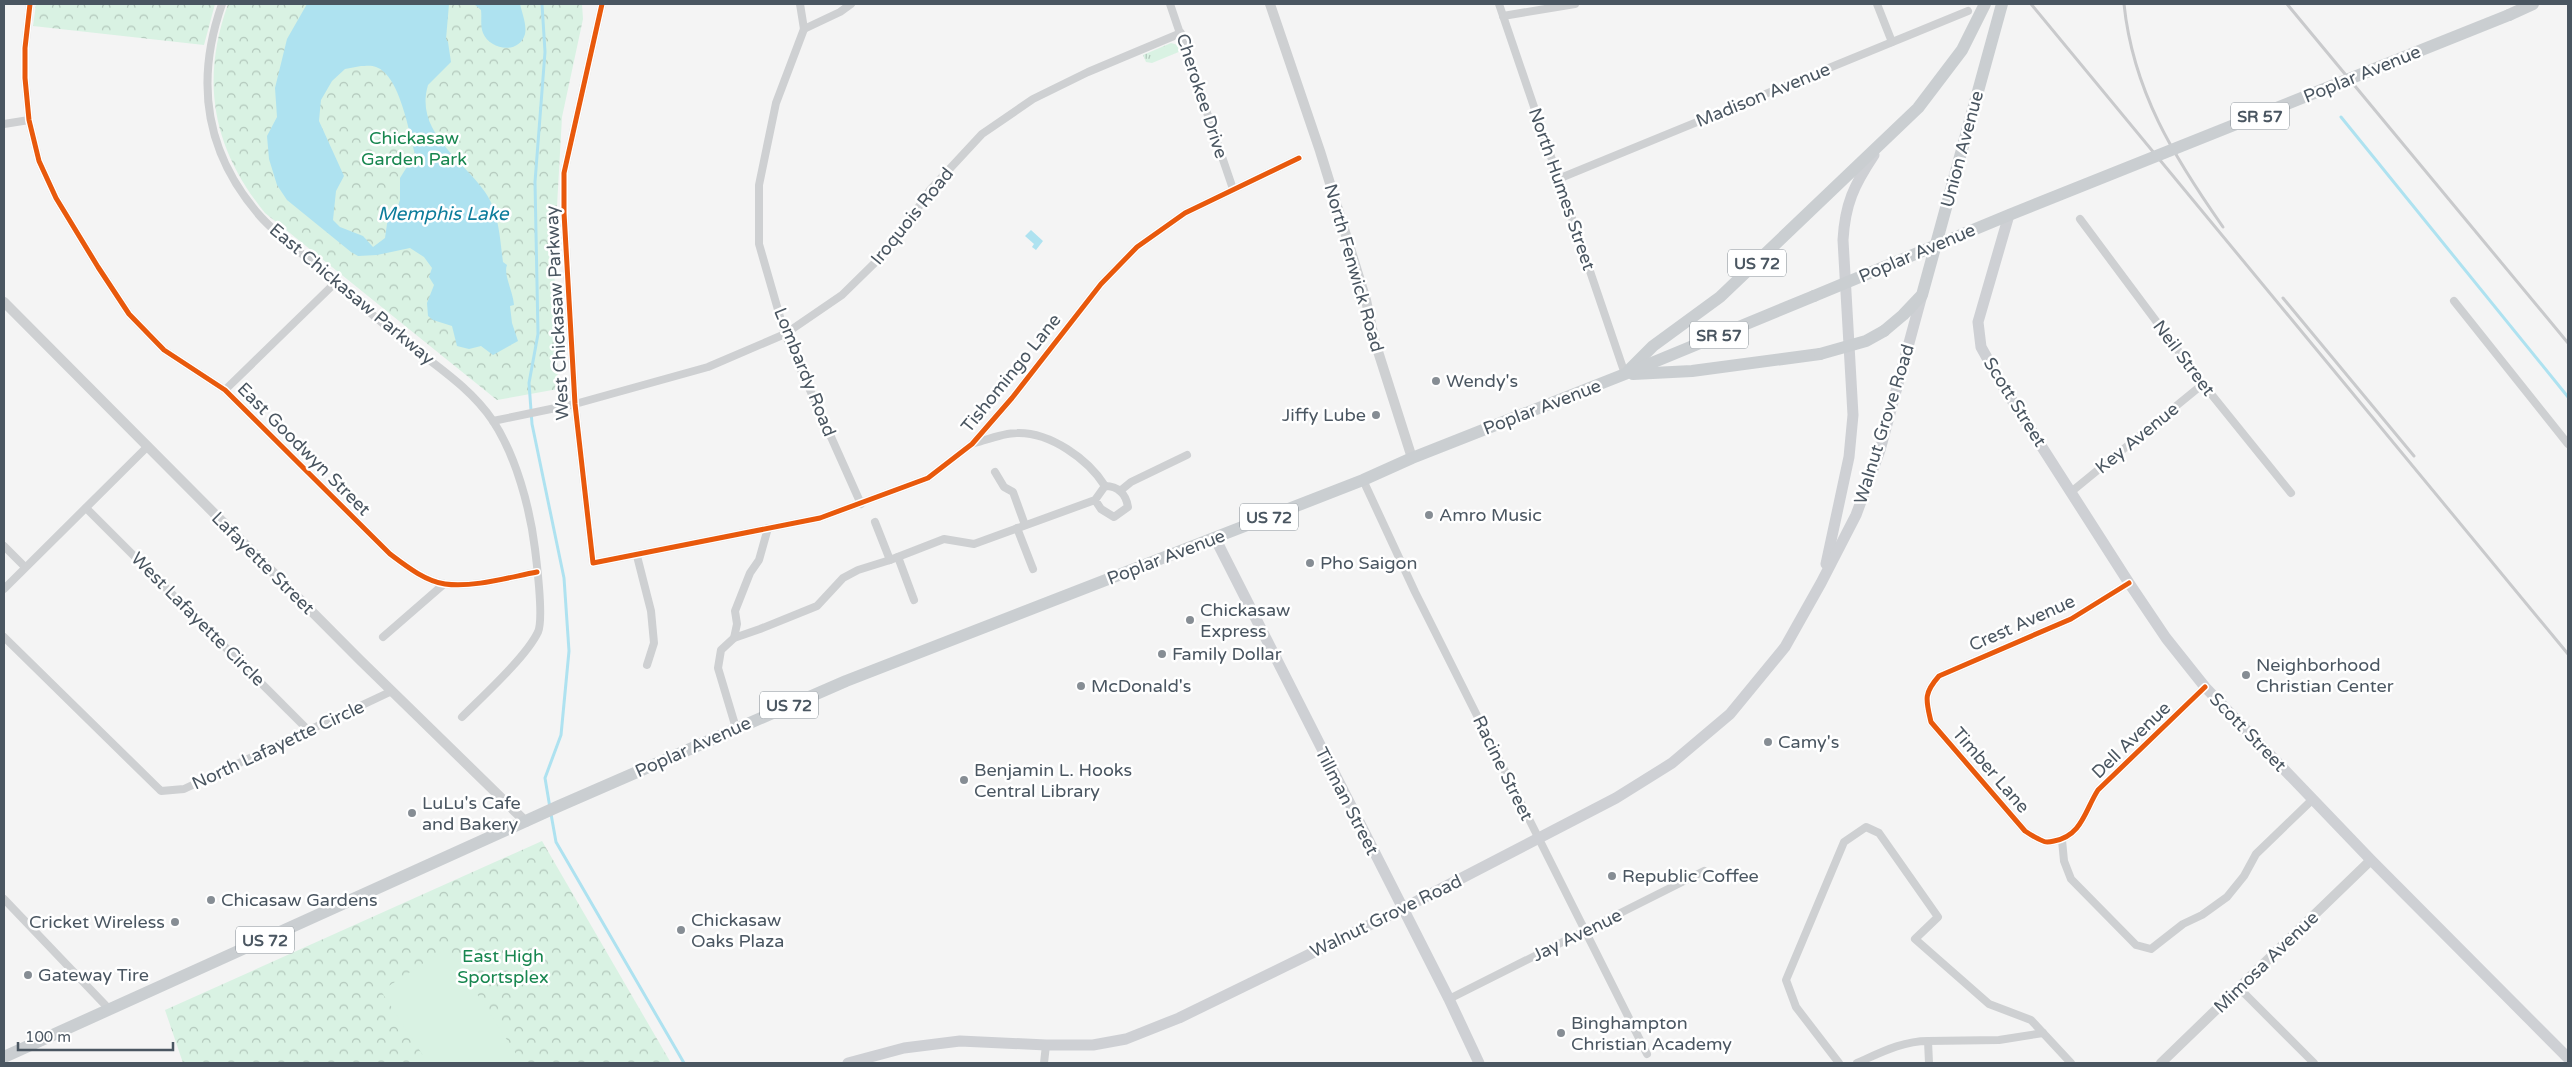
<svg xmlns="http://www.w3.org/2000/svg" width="2572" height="1067" viewBox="0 0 2572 1067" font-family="'Varela Round',sans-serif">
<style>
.grass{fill:url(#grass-tufts)}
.park{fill:url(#park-crowns)}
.pitch{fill:#d9f2e3}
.water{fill:#aee2f0;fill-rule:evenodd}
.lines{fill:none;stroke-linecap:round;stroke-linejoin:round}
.stream{stroke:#aee2f0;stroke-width:3}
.minor{stroke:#ced0d2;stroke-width:8}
.tertiary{stroke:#ced0d2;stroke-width:10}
.secondary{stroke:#ced0d4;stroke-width:11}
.primary{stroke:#caced1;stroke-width:12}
.rail{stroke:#c9cacc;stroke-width:3}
.primary-bridge{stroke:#caced1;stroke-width:12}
.cycleway-casing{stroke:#fff;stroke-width:8}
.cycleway{stroke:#e8590c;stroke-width:5}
.poi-dot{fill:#868d94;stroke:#fff;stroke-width:2}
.labels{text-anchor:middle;stroke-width:5;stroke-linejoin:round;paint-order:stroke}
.shield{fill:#fff;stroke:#808990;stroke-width:1}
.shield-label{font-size:16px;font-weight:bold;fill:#4a5661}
.street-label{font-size:18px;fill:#4a5661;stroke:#fff}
.park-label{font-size:18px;fill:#17864f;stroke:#fff}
.poi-label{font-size:18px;fill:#4a5661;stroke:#fff;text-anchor:start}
.water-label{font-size:19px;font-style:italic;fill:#0c7c9b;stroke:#fff}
</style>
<defs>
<pattern id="grass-tufts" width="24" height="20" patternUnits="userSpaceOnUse" patternTransform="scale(1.25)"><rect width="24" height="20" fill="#d9f2e3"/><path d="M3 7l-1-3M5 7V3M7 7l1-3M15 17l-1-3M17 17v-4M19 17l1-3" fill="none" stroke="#b2c7bb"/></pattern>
<pattern id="park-crowns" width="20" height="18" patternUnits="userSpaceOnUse" patternTransform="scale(1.25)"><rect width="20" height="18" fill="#d9f2e3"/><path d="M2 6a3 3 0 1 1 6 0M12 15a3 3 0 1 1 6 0" fill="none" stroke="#b2c7bb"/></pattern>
</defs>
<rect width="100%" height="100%" fill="#f4f4f4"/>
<polygon class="grass" points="1171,43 1178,45 1181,51 1152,63 1146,62 1143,55"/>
<g class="park">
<polygon points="36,4 215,4 204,45 33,26"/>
<path d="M 228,4 L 582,4 L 583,19 L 562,117 L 554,260 L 558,389 L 497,400 L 265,213 C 213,149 200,82 228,4 Z"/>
<polygon points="542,841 671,1063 183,1063 165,1010"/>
</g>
<polygon class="pitch" points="447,948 522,1063 428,1063 381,991"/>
<g class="water">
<path d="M 307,4 L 449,4 L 446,39 L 448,42 L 451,62 L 428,85 C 414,132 463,160 485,192 C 499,212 500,239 503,262 L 507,265 C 503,274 513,291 514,305 L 510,306 L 512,323 L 518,341 L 493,355 L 481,346 L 469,349 L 457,346 L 452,326 L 433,320 L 428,316 L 427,303 L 434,285 L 429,277 L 432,268 L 424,257 L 410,248 L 377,255 L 358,256 L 351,252 L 287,200 L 277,185 L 269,159 L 267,136 L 277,117 L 275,88 L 287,39 ZM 361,66 C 365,66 372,65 376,67 C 400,75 409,133 415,154 L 400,178 L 400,200 L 396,212 L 388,217 L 385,238 L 373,247 L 363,236 L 340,227 L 333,220 L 336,191 L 344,176 L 319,121 L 320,110 L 321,100 L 332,81 L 345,69 Z"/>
<path d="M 474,4 L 520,4 C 522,13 527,25 525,34 C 519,55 490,50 483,33 C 480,26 482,17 481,10 Z"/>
<polygon points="1031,230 1043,241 1036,250 1032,247 1034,244 1025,236"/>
</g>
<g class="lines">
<g class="stream">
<polyline points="542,4 545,52 535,182 538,334 529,383 532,424 564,578 569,651 561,735 545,778 550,808"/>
<polyline points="2341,117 2568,397"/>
<polyline points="551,814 556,842 684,1063"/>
</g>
<g class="minor">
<path d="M 30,4 L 25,48 L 25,78 L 29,120 L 39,161 L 56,198 L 98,267 L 129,314 L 164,350 L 225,390 L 390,554 C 406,566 425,581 445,584 C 473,588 510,577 537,572"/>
<path d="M 222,4 C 195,81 205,153 260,216 C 275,233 295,247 312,263 C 343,290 374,317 406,342 C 436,366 471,388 493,421 C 516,456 530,508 535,549 C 537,566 544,618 538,632 C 526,657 483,696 462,717"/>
<polyline points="602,4 564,173 564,213 575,404 593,563 820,518 928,478 972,444 1012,398 1101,284 1137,247 1185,213 1299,158"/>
<polyline points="800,4 804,29 776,103 759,185 759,244 785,334 861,504"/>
<polyline points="1170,4 1233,189"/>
<polyline points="1499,4 1625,374"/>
<polyline points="1877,4 1892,42"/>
<polyline points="1503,16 1575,4"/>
<polyline points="804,29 840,12 851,4"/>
<polyline points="4,124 29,120"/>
<polyline points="1558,179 1968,11"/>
<polyline points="2080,219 2203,384 2291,493"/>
<polyline points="2454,301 2568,444"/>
<polyline points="225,390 335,283"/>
<polyline points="493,421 575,404 708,367 785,334 842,295 894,244 930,190 982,134 1033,99 1088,72 1181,33"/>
<path d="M 972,444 C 986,440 1003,433 1017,433 C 1050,432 1088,459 1105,486"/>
<polyline points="995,472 1004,487 1013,492 1025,525"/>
<polyline points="1363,480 1415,592 1647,1054"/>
<polyline points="1120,491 1131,482 1187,455"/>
<polyline points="2071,492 2203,384"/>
<polyline points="86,508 309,731"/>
<polyline points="875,522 890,560"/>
<polyline points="1017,528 1033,569"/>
<polyline points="4,546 25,567"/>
<polyline points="637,556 651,611 654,643 647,665"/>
<polyline points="898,557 914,600"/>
<path d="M 2129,583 L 2071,619 L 1939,676 C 1923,694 1926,700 1931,722 L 2025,831 C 2031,835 2037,839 2043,841 C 2046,843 2050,842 2054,841 C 2082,836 2085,810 2098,790 L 2205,687"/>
<polyline points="4,589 147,447"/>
<polyline points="4,637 161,791 184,789 392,691"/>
<polyline points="383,637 444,584"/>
<path d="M 734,638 L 760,629 L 817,606 L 843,578 L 858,570 L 890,560 L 944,539 L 974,544 L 1095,500 L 1105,486 C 1118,486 1126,494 1128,507 L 1114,517 L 1101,509 L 1095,500"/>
<polyline points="736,728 718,668 721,650 734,638 737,624 735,611 750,573 759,560 768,528"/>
<polyline points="2062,840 2064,861 2071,879 2136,945 2151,949 2183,924 2202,915 2227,897 2244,876 2256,854 2313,799"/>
<polyline points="4,899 110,1010"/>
<polyline points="2239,988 2314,1063"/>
<polyline points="1449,999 1704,871"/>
<polyline points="1928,1041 1999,1040 2043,1033"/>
<polyline points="1044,1063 1046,1045"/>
<polyline points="1839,1063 1796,1007 1786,980 1844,842 1866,827 1879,833 1938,917 1915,939 1989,1004 2031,1020 2071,1063"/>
<path d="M 1857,1063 C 1880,1053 1902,1041 1928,1041 L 1929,1063"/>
</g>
<g class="tertiary">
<polyline points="1270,4 1320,151 1366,300 1375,342 1412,458"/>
<polyline points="4,302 360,660 526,822"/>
<polyline points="2161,1063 2371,860"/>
</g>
<g class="secondary">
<polyline points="2009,215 1978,322 1981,347 2001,383 2129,583 2166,638 2205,687 2371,860 2568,1058"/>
<polyline points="1215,538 1449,999 1479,1063"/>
<path d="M 1826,564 L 1849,457 L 1853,415 L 1843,240 C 1845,204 1854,185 1874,155"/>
<polyline points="848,1063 904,1048 960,1041 1046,1045 1093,1045 1126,1039 1179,1018 1402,909 1616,798 1672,763 1730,714 1785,647 1821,583 1856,515 1880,450 1922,295"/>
</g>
<g class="primary">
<polyline points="2509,15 2533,4"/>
<polyline points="1884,331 1903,315 1922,295 2002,4"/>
<polyline points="1629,370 1653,346 1720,297 1918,108 1962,50 1985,4"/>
<polyline points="1633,374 1692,371 1820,354"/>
<polyline points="4,1057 559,806 846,681 1363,480 1412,458 1625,374 1814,296"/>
</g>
<g class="rail">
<polyline points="2031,4 2568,654"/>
<path d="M 2124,4 C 2133,91 2174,157 2223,227"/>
<polyline points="2287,4 2568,343"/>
<polyline points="2283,298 2414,456"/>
</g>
<g class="primary-bridge">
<polyline points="1814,296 2009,215 2509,15"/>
<polyline points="1820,354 1866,341 1884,331"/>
</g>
<g class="cycleway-casing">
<g id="cycleway">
<path d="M 30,4 L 25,48 L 25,78 L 29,120 L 39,161 L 56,198 L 98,267 L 129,314 L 164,350 L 225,390 L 390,554 C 406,566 425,581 445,584 C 473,588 510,577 537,572"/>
<polyline points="602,4 564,173 564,213 575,404 593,563 820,518 928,478 972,444 1012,398 1101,284 1137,247 1185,213 1299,158"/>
<path d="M 2129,583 L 2071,619 L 1939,676 C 1923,694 1926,700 1931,722 L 2025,831 C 2031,835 2037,839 2043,841 C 2046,843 2050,842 2054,841 C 2082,836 2085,810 2098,790 L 2205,687"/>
</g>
</g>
<use href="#cycleway" class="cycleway"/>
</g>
<g class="poi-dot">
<circle cx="1436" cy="381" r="5"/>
<circle cx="1376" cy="415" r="5"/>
<circle cx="1429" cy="515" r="5"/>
<circle cx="1310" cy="563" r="5"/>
<circle cx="1190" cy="620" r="5"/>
<circle cx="1162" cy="654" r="5"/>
<circle cx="2246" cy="675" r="5"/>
<circle cx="1081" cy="686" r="5"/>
<circle cx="1768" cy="742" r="5"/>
<circle cx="964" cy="780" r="5"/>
<circle cx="412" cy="813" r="5"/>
<circle cx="1612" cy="876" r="5"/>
<circle cx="211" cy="900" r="5"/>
<circle cx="175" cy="922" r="5"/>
<circle cx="681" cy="930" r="5"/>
<circle cx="28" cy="975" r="5"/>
<circle cx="1561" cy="1033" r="5"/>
</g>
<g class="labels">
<g class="shield">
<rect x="2231" y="102.5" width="58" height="27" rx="4"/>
<rect x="1728" y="249.5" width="58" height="27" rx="4"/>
<rect x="1690" y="321.5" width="58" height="27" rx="4"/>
<rect x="1240" y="503.5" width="58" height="27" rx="4"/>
<rect x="760" y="691.5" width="58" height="27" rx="4"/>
<rect x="236" y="926.5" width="58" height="27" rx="4"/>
</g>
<g class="shield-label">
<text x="2260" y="122">SR 57</text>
<text x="1757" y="269">US 72</text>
<text x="1719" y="341">SR 57</text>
<text x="1269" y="523">US 72</text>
<text x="789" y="711">US 72</text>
<text x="265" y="946">US 72</text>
</g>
<g class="street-label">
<text transform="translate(2362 74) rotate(-22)" y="6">Poplar Avenue</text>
<text transform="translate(1763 95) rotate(-22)" y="6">Madison Avenue</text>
<text transform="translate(1202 96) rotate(72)" y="6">Cherokee Drive</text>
<text transform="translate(1962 149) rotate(-75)" y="6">Union Avenue</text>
<text transform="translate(1562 189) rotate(71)" y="6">North Humes Street</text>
<text transform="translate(912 216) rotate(-51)" y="6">Iroquois Road</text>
<text transform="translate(1917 253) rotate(-23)" y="6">Poplar Avenue</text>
<text transform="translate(1354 268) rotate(74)" y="6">North Fenwick Road</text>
<text transform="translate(352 294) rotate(40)" y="6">East Chickasaw Parkway</text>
<text transform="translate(557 313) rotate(-93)" y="6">West Chickasaw Parkway</text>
<text transform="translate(2184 358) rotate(53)" y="6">Neil Street</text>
<text transform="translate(805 372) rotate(68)" y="6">Lombardy Road</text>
<text transform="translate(1011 373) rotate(-51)" y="6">Tishomingo Lane</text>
<text transform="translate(2015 402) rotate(58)" y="6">Scott Street</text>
<text transform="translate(1542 407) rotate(-21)" y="6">Poplar Avenue</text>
<text transform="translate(1884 424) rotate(-73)" y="6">Walnut Grove Road</text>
<text transform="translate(2137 438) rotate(-39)" y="6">Key Avenue</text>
<text transform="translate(304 449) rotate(45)" y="6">East Goodwyn Street</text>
<text transform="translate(1166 557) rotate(-21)" y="6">Poplar Avenue</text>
<text transform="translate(263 563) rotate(45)" y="6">Lafayette Street</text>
<text transform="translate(198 619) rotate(45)" y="6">West Lafayette Circle</text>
<text transform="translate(2022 623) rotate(-24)" y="6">Crest Avenue</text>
<text transform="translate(2248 732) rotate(46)" y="6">Scott Street</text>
<text transform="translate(2131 740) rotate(-44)" y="6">Dell Avenue</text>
<text transform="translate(278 745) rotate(-25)" y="6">North Lafayette Circle</text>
<text transform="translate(693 747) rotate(-24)" y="6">Poplar Avenue</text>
<text transform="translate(1503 768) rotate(64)" y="6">Racine Street</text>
<text transform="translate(1991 770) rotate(49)" y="6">Timber Lane</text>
<text transform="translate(1347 801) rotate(63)" y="6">Tillman Street</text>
<text transform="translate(1386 916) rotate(-26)" y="6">Walnut Grove Road</text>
<text transform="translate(1577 935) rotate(-26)" y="6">Jay Avenue</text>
<text transform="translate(2266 962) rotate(-44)" y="6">Mimosa Avenue</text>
</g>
<g class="park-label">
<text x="414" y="144">Chickasaw<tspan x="414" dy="21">Garden Park</tspan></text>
<text x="503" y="962">East High<tspan x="503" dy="21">Sportsplex</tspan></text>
</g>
<g class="poi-label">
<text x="1446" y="387">Wendy's</text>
<text x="1366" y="421" text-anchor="end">Jiffy Lube</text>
<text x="1439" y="521">Amro Music</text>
<text x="1320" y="569">Pho Saigon</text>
<text x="1200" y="616">Chickasaw<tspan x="1200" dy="21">Express</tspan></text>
<text x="1172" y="660">Family Dollar</text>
<text x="2256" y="671">Neighborhood<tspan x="2256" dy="21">Christian Center</tspan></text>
<text x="1091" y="692">McDonald's</text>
<text x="1778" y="748">Camy's</text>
<text x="974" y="776">Benjamin L. Hooks<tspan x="974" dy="21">Central Library</tspan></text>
<text x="422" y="809">LuLu's Cafe<tspan x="422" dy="21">and Bakery</tspan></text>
<text x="1622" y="882">Republic Coffee</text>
<text x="221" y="906">Chicasaw Gardens</text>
<text x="691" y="926">Chickasaw<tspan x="691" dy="21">Oaks Plaza</tspan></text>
<text x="165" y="928" text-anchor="end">Cricket Wireless</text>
<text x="38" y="981">Gateway Tire</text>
<text x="1571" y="1029">Binghampton<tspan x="1571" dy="21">Christian Academy</tspan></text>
</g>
<g class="water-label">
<text x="443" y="220">Memphis Lake</text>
</g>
</g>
<rect width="2572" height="1067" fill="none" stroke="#4a5661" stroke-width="10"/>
<path d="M18 1042v8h155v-8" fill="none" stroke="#4a5661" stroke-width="2.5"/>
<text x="25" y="1042" font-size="15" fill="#4a5661" stroke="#ffffff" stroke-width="4" paint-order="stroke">100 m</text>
</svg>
